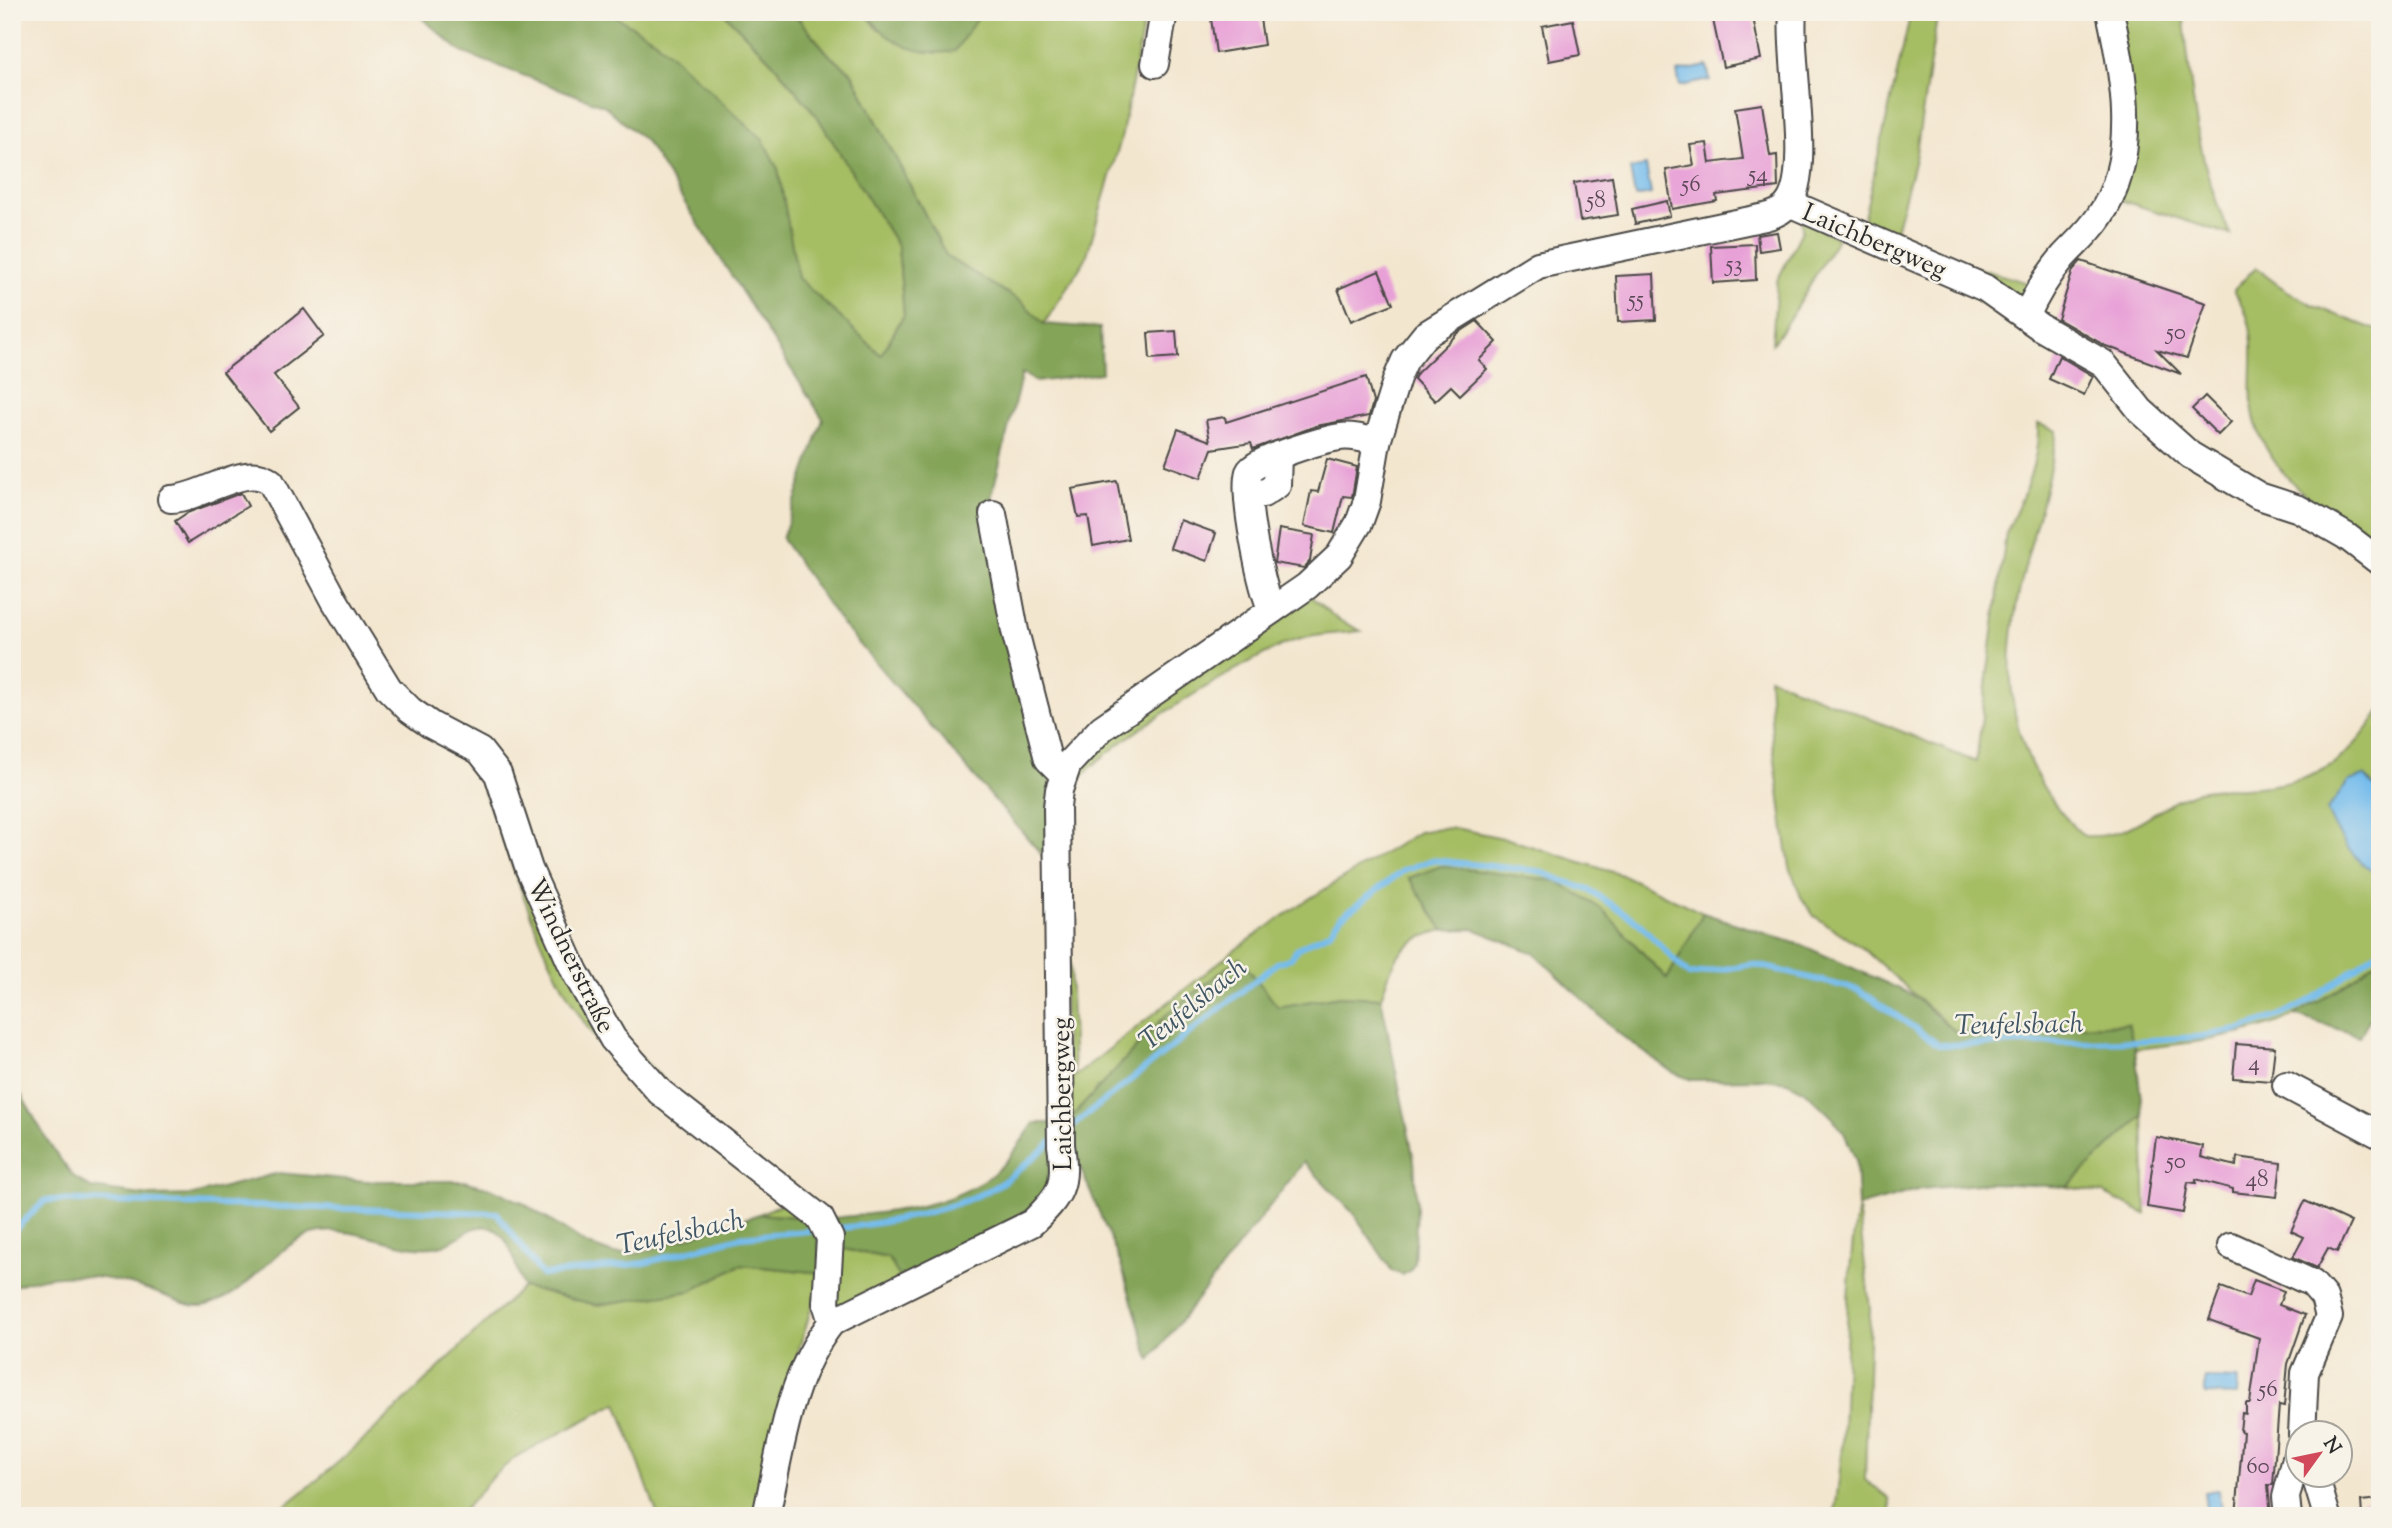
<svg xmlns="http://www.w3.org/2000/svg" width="2392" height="1528" viewBox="0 0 2392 1528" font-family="'Sorts Mill Goudy',serif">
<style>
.green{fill:#a5bd63;stroke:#687447;stroke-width:2}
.forest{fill:#84a459;stroke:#586842;stroke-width:2}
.water{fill:#74bcec;stroke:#50748c;stroke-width:2}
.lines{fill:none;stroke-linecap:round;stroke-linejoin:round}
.stream{stroke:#74bcec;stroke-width:6}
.building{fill:#e8a1d7}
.minor-casing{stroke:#494744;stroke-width:30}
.minor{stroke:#fff;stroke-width:26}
.labels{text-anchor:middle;stroke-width:5;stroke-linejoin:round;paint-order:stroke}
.number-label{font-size:23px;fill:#5a4856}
.street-label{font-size:26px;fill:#2b2b2b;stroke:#f7f3e8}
.water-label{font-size:28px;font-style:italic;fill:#415665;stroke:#f7f3e8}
</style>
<rect width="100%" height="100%" fill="#f7f3e8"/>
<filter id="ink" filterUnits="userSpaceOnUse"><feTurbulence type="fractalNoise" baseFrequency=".0143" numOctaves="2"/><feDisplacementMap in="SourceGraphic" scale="14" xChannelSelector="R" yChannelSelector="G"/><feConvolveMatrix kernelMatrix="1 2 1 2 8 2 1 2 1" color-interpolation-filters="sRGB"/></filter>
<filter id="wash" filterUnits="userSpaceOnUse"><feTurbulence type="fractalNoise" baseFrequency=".00686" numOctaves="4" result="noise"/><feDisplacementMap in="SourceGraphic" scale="28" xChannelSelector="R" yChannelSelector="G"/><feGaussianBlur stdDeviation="1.57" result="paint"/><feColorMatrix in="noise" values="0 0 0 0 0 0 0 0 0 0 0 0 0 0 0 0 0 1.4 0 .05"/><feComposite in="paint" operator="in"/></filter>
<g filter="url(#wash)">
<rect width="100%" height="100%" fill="#f3e6cf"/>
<g class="green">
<polygon points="608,12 723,12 773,63 817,116 898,247 904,315 881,355 797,278 778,169 655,40"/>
<polygon points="793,12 865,12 878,30 975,22 981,12 1146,12 1121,139 1086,258 1044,324 1022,302 947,257 851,72 830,56"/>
<path d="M 1911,12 L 1938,12 L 1915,159 L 1894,238 L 1957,262 L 2035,285 C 2029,294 2025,297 2013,296 L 1862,226 Z"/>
<path d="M 2121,12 L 2186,12 L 2184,20 C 2192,95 2197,168 2231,235 L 2120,200 Z"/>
<path d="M 1802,220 L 1838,238 C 1815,273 1797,311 1772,344 L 1777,281 L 1802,231 Z"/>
<path d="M 2256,267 C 2291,300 2335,315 2380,331 L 2380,552 C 2332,517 2263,475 2253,411 C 2248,382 2257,347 2248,319 C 2245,309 2238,299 2234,290 Z"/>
<path d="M 2038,424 L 2057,431 C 2040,547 1979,647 2031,764 C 2044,792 2061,816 2084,836 C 2134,839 2153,806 2196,792 C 2210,787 2229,789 2244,788 C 2313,783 2341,770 2380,711 L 2380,793 L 2365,776 L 2341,833 L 2349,849 L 2380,874 L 2380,959 C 2352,979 2325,1002 2294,1016 C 2243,1038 2189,1043 2135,1049 L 2127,1024 L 1955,1031 L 1860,946 L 1814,916 L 1801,897 L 1790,867 L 1784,831 L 1772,736 L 1769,677 L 1976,762 L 2006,533 C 2022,500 2040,461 2038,424 Z"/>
<path d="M 1309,595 L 1337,619 L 1361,631 C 1335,634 1308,634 1283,645 C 1244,662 1083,755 1073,792 C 1062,828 1067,871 1068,908 C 1070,964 1072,1021 1074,1077 L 1232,952 L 1299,905 L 1419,832 L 1439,828 L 1460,829 L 1508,839 L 1625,876 L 1703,913 L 1667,979 L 1603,910 L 1409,878 L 1443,930 C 1399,941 1394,958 1381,998 L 1340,996 L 1278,1007 L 1239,958 L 1168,1013 L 1067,1122 L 1061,824 L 1084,753 Z"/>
<path d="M 473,766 L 493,774 L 590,1009 L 808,1218 L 759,1214 L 784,1203 C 722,1154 652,1109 602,1047 C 537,965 515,859 473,766 Z"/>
<polygon points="2143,1115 2146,1214 2103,1193 2067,1187"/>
<path d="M 1858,1207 L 1870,1308 L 1865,1480 L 1889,1498 L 1892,1516 L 1834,1516 C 1851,1413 1840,1309 1858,1207 Z"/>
<polygon points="838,1248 888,1258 901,1279 839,1308 831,1293"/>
<path d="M 740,1265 L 822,1273 L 783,1402 L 759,1516 L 658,1516 L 617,1403 L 517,1456 L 493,1476 L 459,1516 L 271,1516 C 363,1449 440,1364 523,1287 L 597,1305 L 691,1291 Z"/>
</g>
<g class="forest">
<polygon points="415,12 608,12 655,40 763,140 778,169 798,278 881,355 904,315 898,247 817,116 773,63 723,12 793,12 830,56 851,72 947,257 1022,302 1044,324 1100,328 1102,373 1036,382 1022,373 987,515 1050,779 1048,848 1043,856 841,623 782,539 823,419 646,142 605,106 461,52"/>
<path d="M 865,12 L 981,12 L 955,51 C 917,58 888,43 865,12 Z"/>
<polygon points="1441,866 1557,881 1603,910 1667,979 1703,913 1804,946 1911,994 1955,1031 2128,1024 2135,1049 2143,1115 2067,1187 1989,1183 1921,1189 1858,1207 1856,1160 1844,1133 1832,1117 1806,1092 1788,1082 1763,1079 1692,1080 1672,1072 1618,1033 1534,953 1474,929 1443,930 1409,878"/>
<polygon points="1240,958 1278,1007 1340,996 1381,998 1414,1160 1417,1208 1414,1263 1410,1271 1402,1275 1392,1271 1354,1214 1304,1162 1150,1360 1120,1262 1078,1162 1067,1122 1168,1013"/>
<polygon points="2380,959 2380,1000 2360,1036 2294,1015 2334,992"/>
<path d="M 12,1079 L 50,1145 L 72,1175 L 91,1188 L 150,1196 L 193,1195 L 279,1173 L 366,1181 L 464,1181 L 493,1189 L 523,1203 L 586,1244 L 611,1253 L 636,1254 L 759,1214 L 808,1218 L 816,1224 L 822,1273 L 740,1265 L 691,1291 L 597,1305 L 523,1287 C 515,1268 512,1237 492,1228 C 474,1221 459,1240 443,1245 C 401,1257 355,1221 312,1234 C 269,1248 248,1299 202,1306 C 188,1307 166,1296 152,1291 C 107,1275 57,1268 12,1287 Z"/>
<path d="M 1034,1123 L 1053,1123 L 1051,1182 L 1031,1209 L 901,1279 L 888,1258 L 838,1248 L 834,1218 C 888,1212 948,1209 993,1174 C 1010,1160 1022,1140 1034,1123 Z"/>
</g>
<g class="water">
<polygon points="1707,66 1710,80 1680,86 1677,72"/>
<polygon points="1646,166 1651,194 1635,197 1630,169"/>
<path d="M 2364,776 L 2380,793 L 2379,875 C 2355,863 2336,834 2327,810 L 2349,781 Z"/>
<polygon points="2205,1378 2238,1379 2237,1395 2205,1394"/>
<polygon points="2218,1490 2222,1516 2207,1516 2204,1492"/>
</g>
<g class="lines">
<g class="stream">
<polyline points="1069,1129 1277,963 1291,958 1298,948 1330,932 1341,917 1404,870 1432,860 1538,871 1591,891 1638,922 1689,975 1753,964 1859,990 1939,1045 2134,1041 2196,1037 2238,1030 2281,1015 2311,1000 2380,950"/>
<path d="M 833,1229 C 881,1224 960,1210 1001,1183 C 1019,1171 1035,1156 1052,1142"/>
<polyline points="12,1232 46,1200 497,1213 542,1275 644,1263 740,1237 818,1230"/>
</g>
</g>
<g id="blocks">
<g class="building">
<polygon points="1210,12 1259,12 1264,45 1216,53"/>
<polygon points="1752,12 1761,59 1723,67 1713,20"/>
<polygon points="1573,20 1580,55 1549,61 1542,26"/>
<polygon points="1762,104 1770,156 1777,155 1778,187 1716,195 1717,201 1672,209 1666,170 1694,165 1690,145 1707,143 1710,163 1743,159 1735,108"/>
<polygon points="1612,177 1618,215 1580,221 1574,183"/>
<polygon points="1667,201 1670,216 1635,224 1632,209"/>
<polygon points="1777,232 1780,248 1759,251 1757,235"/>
<polygon points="1755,244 1756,280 1713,283 1711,246"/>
<polygon points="2081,261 2206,303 2187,358 2157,350 2181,374 2106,346 2058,319 2073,270"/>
<polygon points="1379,271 1393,304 1351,321 1338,289"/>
<polygon points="1654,274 1656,320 1618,322 1616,276"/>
<polygon points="304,309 324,336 274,375 299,407 269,431 223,372"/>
<polygon points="1477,321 1497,342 1479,360 1487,369 1460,395 1451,386 1435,401 1414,379 1417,373 1457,334"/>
<polygon points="1176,331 1178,357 1150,359 1148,333"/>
<polygon points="2059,356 2093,376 2084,395 2049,379"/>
<polygon points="1366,377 1373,402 1369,416 1316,426 1253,449 1251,443 1212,449 1201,478 1165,465 1178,429 1210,441 1206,420 1225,417 1226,422"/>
<polygon points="2205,396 2231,422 2218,435 2192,409"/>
<polygon points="1327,459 1357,467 1352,497 1343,496 1334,533 1304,526 1311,491 1318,492"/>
<polygon points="1117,481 1128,539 1093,546 1088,516 1078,517 1072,489"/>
<polygon points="241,493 248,506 188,543 175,521 187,513"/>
<polygon points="1180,520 1216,533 1207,561 1170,548"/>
<polygon points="1279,529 1314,535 1310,561 1304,568 1274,563"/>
<polygon points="2236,1044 2275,1047 2271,1081 2233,1078"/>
<polygon points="2156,1137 2203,1146 2201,1157 2236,1166 2237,1157 2281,1163 2277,1197 2233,1192 2233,1189 2196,1179 2196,1183 2188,1182 2183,1213 2147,1207"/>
<polygon points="2305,1201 2351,1222 2337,1252 2328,1248 2317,1268 2293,1257 2304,1237 2291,1231"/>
<polygon points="2254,1280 2284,1291 2279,1305 2305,1315 2288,1364 2284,1406 2279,1405 2273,1485 2268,1485 2271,1516 2236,1516 2243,1432 2240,1431 2242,1413 2246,1414 2246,1403 2250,1403 2259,1338 2209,1320 2221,1287 2248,1297"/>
<polygon points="2380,1499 2380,1516 2362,1516 2361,1501"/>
</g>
</g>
</g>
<g filter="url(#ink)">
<use href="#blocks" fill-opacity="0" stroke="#494744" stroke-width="2"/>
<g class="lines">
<g class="minor-casing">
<g id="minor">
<polyline points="1155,64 1164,12"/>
<polyline points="1789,203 1985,288 2040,327 2103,363 2141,411 2190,455 2259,496 2299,509 2346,536 2380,562"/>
<path d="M 2026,317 C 2035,296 2048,275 2063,257 C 2075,244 2089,232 2099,217 C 2140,159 2124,76 2110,12"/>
<polyline points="1249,496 1263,494 1277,485 1278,455"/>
<path d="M 171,499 C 204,498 246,461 271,482 L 335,601 L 389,689 L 410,710 L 431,725 L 480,751 L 498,774 L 529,869 L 575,972 L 613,1039 L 660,1092 L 820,1218 L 830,1238 L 826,1303 L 832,1322"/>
<polyline points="993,514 1015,631 1048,759 1063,774"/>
<path d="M 1272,610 C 1261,589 1242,494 1249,472 C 1253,460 1326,439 1340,437 C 1352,435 1365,439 1377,442"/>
<polyline points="2286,1085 2380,1135"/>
<polyline points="2231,1246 2312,1283 2324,1297 2329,1317 2305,1373 2302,1434"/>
<polyline points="2315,1476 2327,1516"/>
<path d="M 766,1516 C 781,1449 788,1377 832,1322 L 1032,1223 C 1061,1195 1067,1186 1061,1145 L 1057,807 L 1059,790 L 1068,764 L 1102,728 L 1307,586 L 1339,556 L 1359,523 L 1367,501 L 1377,442 L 1397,378 L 1405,360 L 1425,335 L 1538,265 L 1765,217 C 1773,215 1783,211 1788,204 C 1813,172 1788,57 1793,12"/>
<polyline points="2288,1516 2286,1497 2298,1451"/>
</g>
</g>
<use href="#minor" class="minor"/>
</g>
</g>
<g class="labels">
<g class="number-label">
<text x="1758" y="181">54</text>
<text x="1691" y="191">56</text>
<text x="1596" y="207">58</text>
<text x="1734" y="271">53</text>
<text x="1636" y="306">55</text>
<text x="2176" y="339">50</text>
<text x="2254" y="1070">4</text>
<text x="2176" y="1168">50</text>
<text x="2257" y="1186">48</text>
<text x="2268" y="1396">56</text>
<text x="2258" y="1473">60</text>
</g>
<g class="street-label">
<text transform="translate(1875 240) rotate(23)" y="9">Laichbergweg</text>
<text transform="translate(572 955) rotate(64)" y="9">Windnerstraße</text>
<text transform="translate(1061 1094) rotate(-91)" y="9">Laichbergweg</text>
</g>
<g class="water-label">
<text transform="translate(1192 1003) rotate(-39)" y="10">Teufelsbach</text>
<text transform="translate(2019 1023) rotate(-1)" y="10">Teufelsbach</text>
<text transform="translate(680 1231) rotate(-12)" y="10">Teufelsbach</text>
</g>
</g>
<rect width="2392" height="1528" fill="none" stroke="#f7f3e8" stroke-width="42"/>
<g transform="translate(2319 1454) rotate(57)"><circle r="33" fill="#f7f3e8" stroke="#a5a39c" stroke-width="2"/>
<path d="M0-5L12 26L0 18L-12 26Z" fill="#d1495b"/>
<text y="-10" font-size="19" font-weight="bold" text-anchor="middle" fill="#2b2b2b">N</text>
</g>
</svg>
